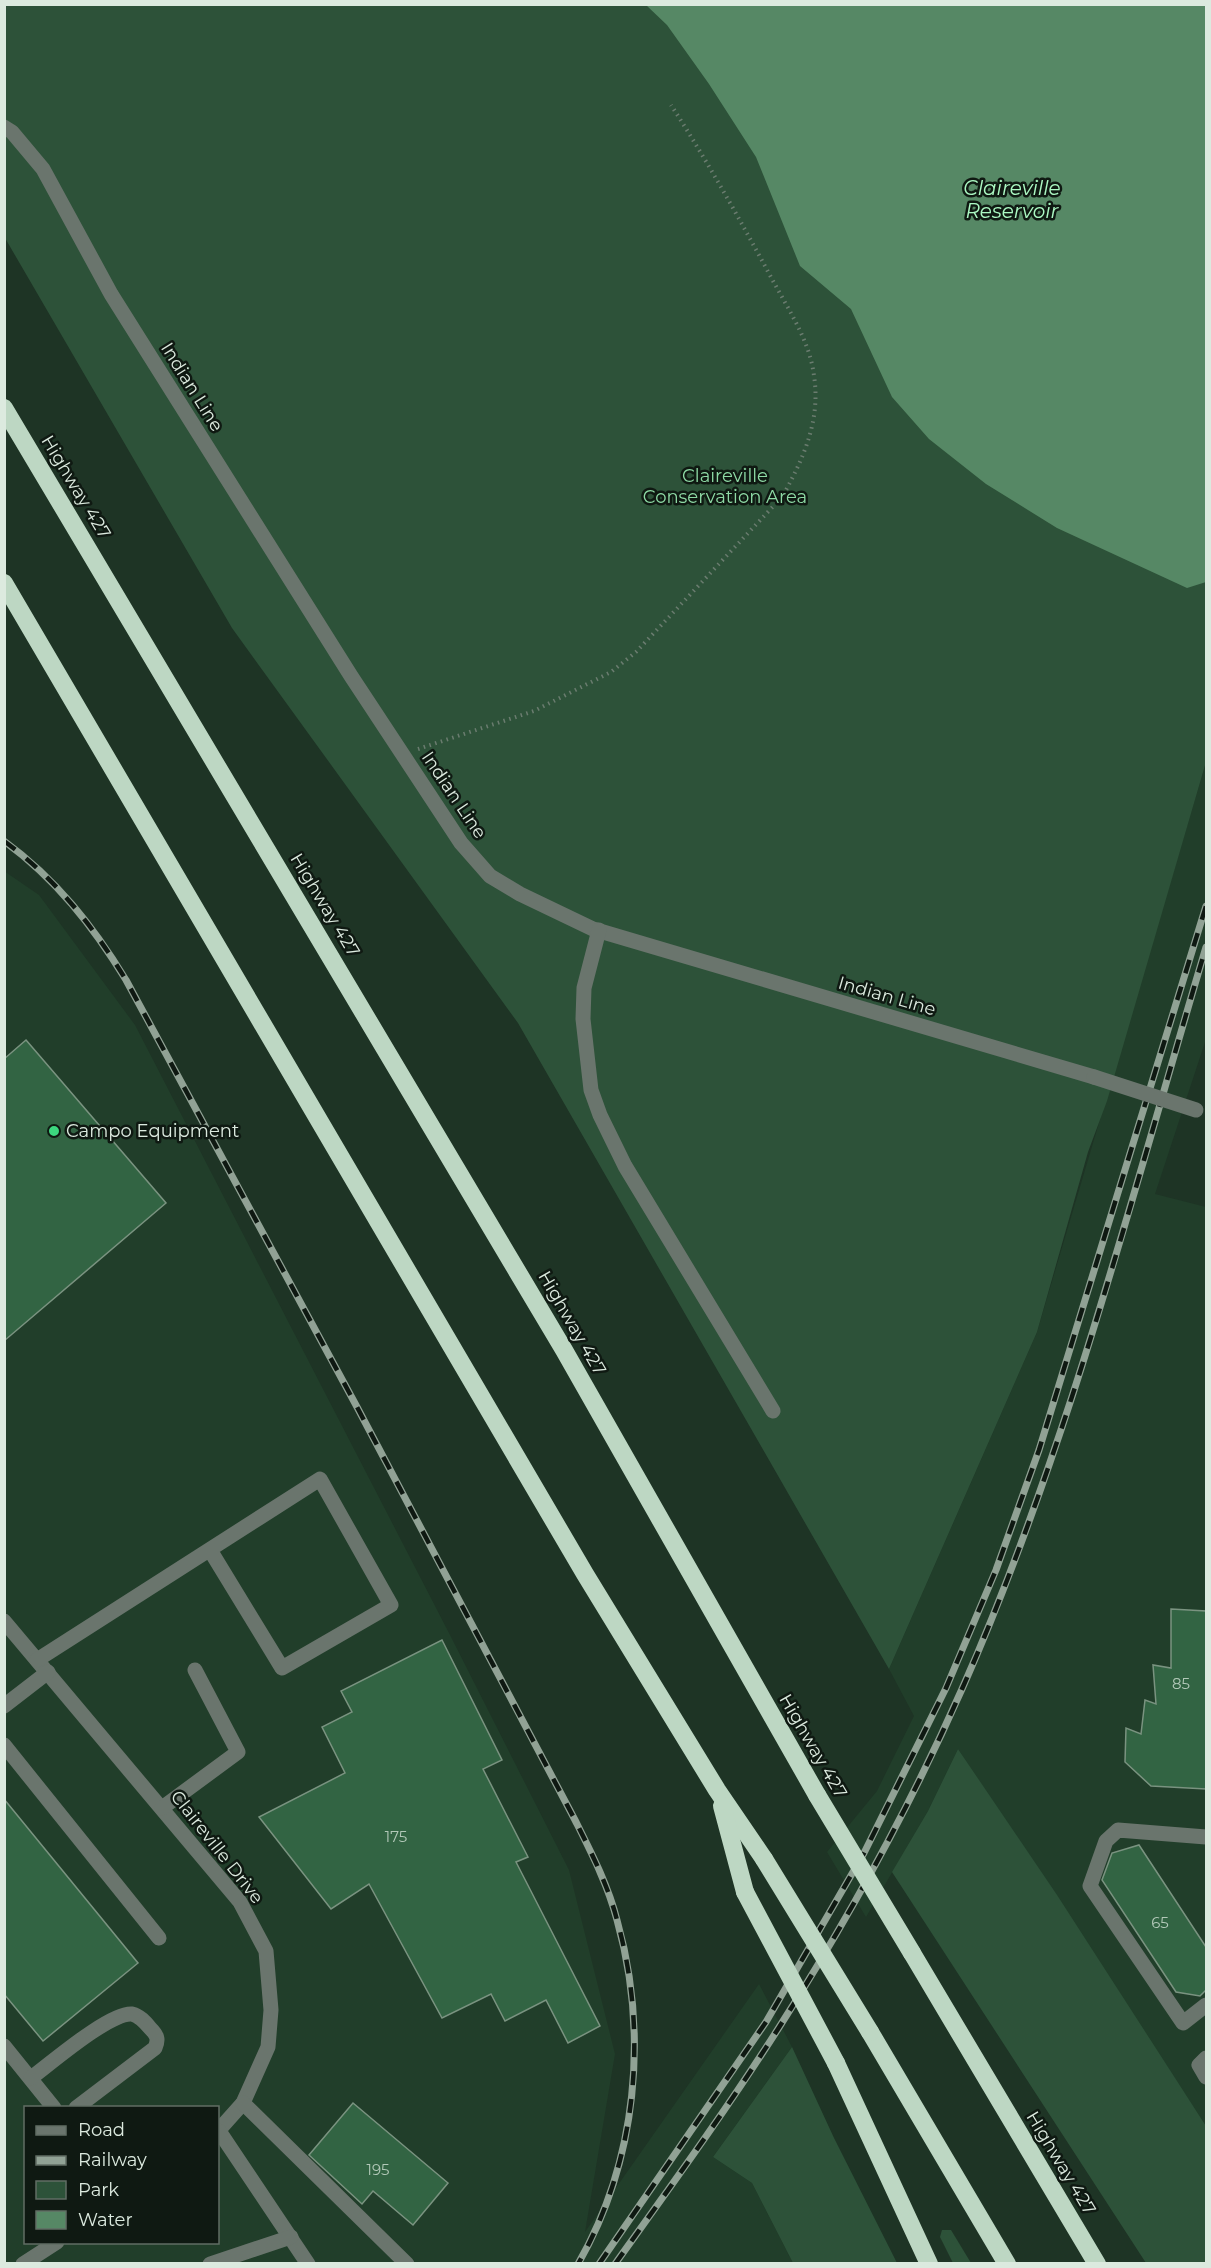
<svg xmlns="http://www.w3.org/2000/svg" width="1211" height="2268" viewBox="0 0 1211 2268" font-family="Montserrat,sans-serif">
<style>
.built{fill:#213e2a;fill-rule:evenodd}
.green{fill:#2d5239}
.water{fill:#568865}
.building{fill:#326443;stroke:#7a9380;stroke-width:1.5}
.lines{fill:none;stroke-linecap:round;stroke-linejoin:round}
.path{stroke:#6a7c6f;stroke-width:4;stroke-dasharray:1.5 4.5;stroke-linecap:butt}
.minor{stroke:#6a756d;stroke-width:15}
.highway{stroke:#bdd7c3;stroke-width:18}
.rail-casing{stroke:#91a295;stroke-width:7}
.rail{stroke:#0f1912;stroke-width:4.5;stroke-dasharray:14;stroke-linecap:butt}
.minor-bridge{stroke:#6a756d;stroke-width:15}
.highway-bridge{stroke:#bdd7c3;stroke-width:18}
.poi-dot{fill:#3cd77e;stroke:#0f1912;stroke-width:2}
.labels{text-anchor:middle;stroke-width:5;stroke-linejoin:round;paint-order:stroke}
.number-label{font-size:15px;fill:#b2c8b8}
.street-label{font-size:18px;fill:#dceadf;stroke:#0f1912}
.park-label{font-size:18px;fill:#8edaa5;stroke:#0f1912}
.poi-label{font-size:18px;fill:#dceadf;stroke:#0f1912;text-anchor:start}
.water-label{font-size:20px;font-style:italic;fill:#acf9c3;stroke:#0f1912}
</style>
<rect width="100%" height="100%" fill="#1e3425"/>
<g class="built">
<polygon points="1206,762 1206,1039 1155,1194 1206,1207 1206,2126 958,1749 928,1811 866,1917 827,1852 877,1791 914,1716 889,1669 1037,1332"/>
<path d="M 4,871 L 39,895 L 135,1025 L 450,1635 L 569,1870 L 615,2054 L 585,2232 L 759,1984 L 792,2047 L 713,2157 L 752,2183 L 793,2263 L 5,2263 ZM 26,2108 L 218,2108 L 218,2242 L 26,2242 Z"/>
</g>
<g class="green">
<polygon points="4,5 1206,5 1206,762 1107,1101 1088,1152 1037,1332 889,1669 518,1023 232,628 5,238"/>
<polygon points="958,1749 1057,1895 1206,2126 1206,2263 1146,2263 892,1872 928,1811"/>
<polygon points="792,2047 834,2138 897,2263 793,2263 752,2183 713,2157"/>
<polygon points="942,2230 951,2230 971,2263 953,2263 940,2237"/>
</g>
<polygon class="water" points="646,5 1206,5 1206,582 1187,588 1057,528 986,484 929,439 892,397 851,309 800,266 756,157 709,84 667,25"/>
<g class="building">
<polygon points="26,1040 166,1203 4,1341 4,1059"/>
<polygon points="1171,1609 1206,1611 1206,1789 1151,1786 1125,1762 1126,1728 1141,1734 1145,1700 1156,1704 1153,1665 1171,1668"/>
<polygon points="442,1640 502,1760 483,1769 528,1857 516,1862 600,2026 568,2043 546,2000 505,2021 491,1994 442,2018 369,1884 331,1909 259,1817 345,1773 322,1727 352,1712 341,1691"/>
<polygon points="4,1799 138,1963 43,2041 4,1994"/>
<polygon points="1139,1845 1206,1947 1206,1990 1200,1996 1176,1992 1102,1880 1112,1853"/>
<polygon points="353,2103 448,2183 413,2225 373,2191 362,2204 309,2155"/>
</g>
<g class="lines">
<path class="path" d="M 418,749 L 534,711 L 611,672 L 636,652 L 782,497 C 803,460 821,420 814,376 C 810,341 788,309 772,279 C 740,220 708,162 671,105"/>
<g class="minor">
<polyline points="4,127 12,132 43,169 111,294 351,676 461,843 490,876 520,894 593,929 1094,1077"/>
<polyline points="599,930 584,988 583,1019 591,1090 600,1115 625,1166 773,1411"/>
<polyline points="4,1621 240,1902 266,1951 271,2010 268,2047 243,2103 218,2131"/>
<polyline points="37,1660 320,1479 391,1605 282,1668 210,1550"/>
<polyline points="4,1706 48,1672"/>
<polyline points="4,1745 159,1938"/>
<polyline points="162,1808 238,1752 195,1670"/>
<polyline points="1206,1837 1118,1830 1106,1841 1090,1886 1183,2023 1206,2005"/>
<polyline points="4,2046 54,2108"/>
<polyline points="1206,2058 1199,2065 1206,2077"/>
<path d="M 31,2078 C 50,2064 110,2012 132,2014 C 140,2016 145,2022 150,2028 C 157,2035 159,2039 155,2048 L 76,2108"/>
<polyline points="243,2103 407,2264"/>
<polyline points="219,2131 308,2264"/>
<polyline points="23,2264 57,2242"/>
<polyline points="210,2264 291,2237"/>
</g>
<g class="highway">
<polyline points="4,408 564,1350 817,1795"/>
<polyline points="4,583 585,1574 717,1790 764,1859"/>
<polyline points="722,1806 745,1892"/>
<polyline points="912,1953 1097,2264"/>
<polyline points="870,2032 1007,2264"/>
<polyline points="836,2063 929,2264"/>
</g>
<g class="rail-casing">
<g id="rail">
<path d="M 4,841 C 56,879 93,926 126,980 L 357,1407 L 575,1820 C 591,1852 608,1885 617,1920 C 649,2034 637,2161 578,2264"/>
<polyline points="599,2264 766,2022 864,1853 946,1688 996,1570 1039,1450 1206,906"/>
<path d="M 615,2264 C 671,2186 727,2109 778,2029 C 847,1921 910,1807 962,1689 C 1067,1452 1132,1195 1206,947"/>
</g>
</g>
<use href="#rail" class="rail"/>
<polyline class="minor-bridge" points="1094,1077 1196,1110"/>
<g class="highway-bridge">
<polyline points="817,1795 912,1953"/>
<polyline points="764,1859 870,2032"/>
<polyline points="745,1892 836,2063"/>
</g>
</g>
<circle class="poi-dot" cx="54" cy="1131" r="6"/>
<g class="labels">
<g class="number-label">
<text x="1181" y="1689">85</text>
<text x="396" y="1842">175</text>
<text x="1160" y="1928">65</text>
<text x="378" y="2175">195</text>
</g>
<g class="street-label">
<text transform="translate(192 387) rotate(58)" y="6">Indian Line</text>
<text transform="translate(76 487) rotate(59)" y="6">Highway 427</text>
<text transform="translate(454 795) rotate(56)" y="6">Indian Line</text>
<text transform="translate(325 905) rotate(59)" y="6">Highway 427</text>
<text transform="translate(887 996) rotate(16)" y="6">Indian Line</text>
<text transform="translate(572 1323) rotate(60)" y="6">Highway 427</text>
<text transform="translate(813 1746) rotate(60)" y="6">Highway 427</text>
<text transform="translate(217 1847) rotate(52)" y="6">Claireville Drive</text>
<text transform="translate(1061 2163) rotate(59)" y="6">Highway 427</text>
</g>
<g class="park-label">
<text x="725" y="482">Claireville<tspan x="725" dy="21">Conservation Area</tspan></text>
</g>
<g class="poi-label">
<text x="66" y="1137">Campo Equipment</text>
</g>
<g class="water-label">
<text x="1012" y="195">Claireville<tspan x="1012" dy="23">Reservoir</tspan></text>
</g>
</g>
<rect width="1211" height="2268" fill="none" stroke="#dceadf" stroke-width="12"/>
<rect x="24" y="2106" width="195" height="138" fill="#0f1912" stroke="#616d64" stroke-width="1.5"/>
<rect x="36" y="2126" width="30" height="9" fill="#6a756d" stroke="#616d64" stroke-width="1.5"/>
<text x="78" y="2136" font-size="18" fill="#dceadf">Road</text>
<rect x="36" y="2156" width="30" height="9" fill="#91a295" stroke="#616d64" stroke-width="1.5"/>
<text x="78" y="2166" font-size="18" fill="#dceadf">Railway</text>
<rect x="36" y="2181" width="30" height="18" fill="#2d5239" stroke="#616d64" stroke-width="1.5"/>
<text x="78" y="2196" font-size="18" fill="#dceadf">Park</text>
<rect x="36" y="2211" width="30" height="18" fill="#568865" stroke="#616d64" stroke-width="1.5"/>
<text x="78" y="2226" font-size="18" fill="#dceadf">Water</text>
</svg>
